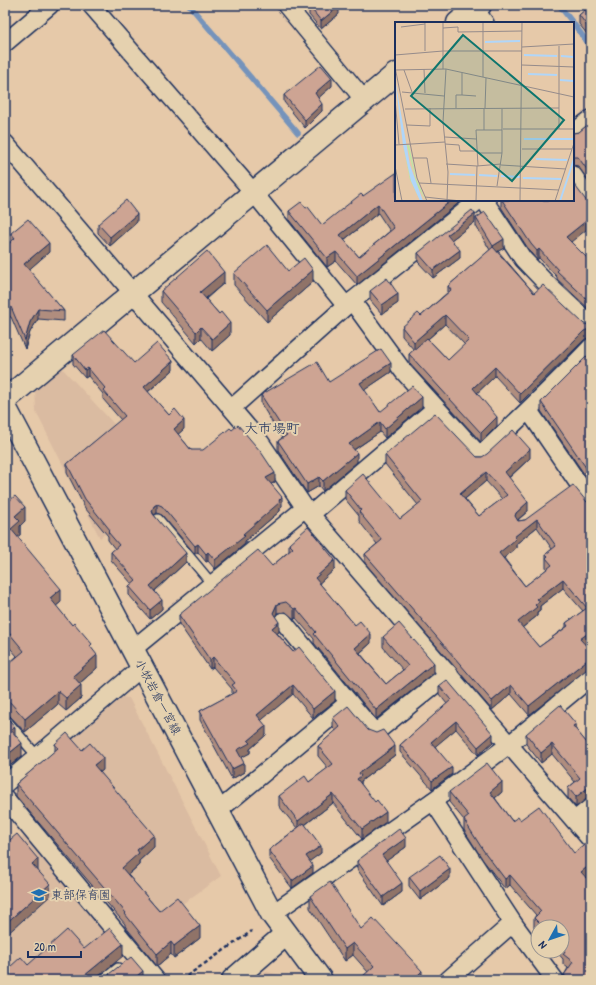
<svg xmlns="http://www.w3.org/2000/svg" width="596" height="985" viewBox="0 0 596 985" font-family="'Patrick Hand','Klee One',sans-serif">
<style>
.built{fill:#dabba1}
.lines{fill:none;stroke-linecap:round;stroke-linejoin:round}
.stream{stroke:#7493bb;stroke-width:5.5}
.service-casing{stroke:#1b2f5e;stroke-width:12}
.minor-casing{stroke:#1b2f5e;stroke-width:20}
.tertiary-casing{stroke:#1b2f5e;stroke-width:25}
.secondary-casing{stroke:#1b2f5e;stroke-width:25}
.path{stroke:#1b2f5e;stroke-width:2.5;stroke-dasharray:4 3;stroke-linecap:butt}
.service{stroke:#e5d1af;stroke-width:9}
.minor{stroke:#e5d1af;stroke-width:17}
.tertiary{stroke:#e5d1af;stroke-width:22}
.secondary{stroke:#e5d1af;stroke-width:22}
.wall{fill:#b08d7e;stroke:#1b2f5e;fill-rule:evenodd}
.shaded-wall{fill:#907367;stroke:#1b2f5e}
.building{fill:#cda493;stroke:#1b2f5e;fill-rule:evenodd}
.labels{text-anchor:middle;stroke-width:4;stroke-linejoin:round;paint-order:stroke}
.street-label{font-size:12px;fill:#1b2f5e;stroke:#e5d1af}
.poi-label{font-size:12px;fill:#1b2f5e;stroke:#e5d1af;text-anchor:start}
.quarter-label{font-size:14px;fill:#1b2f5e;stroke:#e5d1af}
.inset-river{fill:none;stroke:#b0d6f9;stroke-width:2}
.inset-road{fill:none;stroke:#958b8b;stroke-width:1}
.view{fill:#0f766e;fill-opacity:0.15;stroke:#0f766e;stroke-width:2}
.inset-edge{fill:none;stroke:#1b2f5e;stroke-width:2}
</style>
<rect width="100%" height="100%" fill="#e6c9a9"/>
<filter id="ink" filterUnits="userSpaceOnUse"><feTurbulence type="fractalNoise" baseFrequency=".025" numOctaves="2"/><feDisplacementMap in="SourceGraphic" scale="8" xChannelSelector="R" yChannelSelector="G"/><feConvolveMatrix kernelMatrix="1 2 1 2 8 2 1 2 1" color-interpolation-filters="sRGB"/></filter>
<g filter="url(#ink)">
<g class="built">
<polygon points="60,366 116,426 161,486 100,538 36,412 35,387"/>
<polygon points="119,697 129,698 221,876 134,939 14,797 15,784"/>
<polygon points="24,836 110,938 62,980 5,980 5,852"/>
<polygon points="265,971 282,976 286,980 255,980"/>
</g>
<g class="lines">
<g class="stream">
<polyline points="189,5 298,133"/>
<polyline points="559,5 573,23"/>
<polyline points="573,23 591,47"/>
</g>
<g class="service-casing">
<g id="service">
<polyline points="158,519 212,584"/>
<polyline points="5,719 37,756"/>
<polyline points="103,980 118,968"/>
</g>
</g>
<g class="minor-casing">
<g id="minor">
<polyline points="91,5 254,193 346,306"/>
<polyline points="286,5 365,101"/>
<polyline points="472,5 485,23"/>
<polyline points="5,43 50,5"/>
<polyline points="573,133 591,119"/>
<polyline points="5,143 261,443 305,508 591,840"/>
<polyline points="573,175 591,201"/>
<polyline points="484,200 523,259 546,283 591,325"/>
<path d="M 352,301 L 403,371 L 480,456 C 518,420 555,385 591,347"/>
<polyline points="232,408 346,306 479,200"/>
<polyline points="529,411 591,502"/>
<polyline points="311,514 436,408"/>
<polyline points="133,649 305,508"/>
<polyline points="349,702 375,733 449,673"/>
<polyline points="5,784 142,667"/>
<polyline points="5,798 156,980"/>
<polyline points="433,801 513,923 555,980"/>
<polyline points="218,811 349,702 283,621"/>
<polyline points="575,820 591,807"/>
<polyline points="272,914 433,801 510,744 591,677"/>
<polyline points="448,980 513,923"/>
</g>
</g>
<g class="tertiary-casing">
<g id="tertiary">
<polyline points="458,23 480,5"/>
<polyline points="5,400 396,74"/>
<polyline points="233,980 286,934"/>
</g>
</g>
<g class="secondary-casing">
<polyline id="secondary" points="5,407 272,914 321,980"/>
</g>
<polyline class="path" points="181,980 252,931"/>
<use href="#service" class="service"/>
<use href="#minor" class="minor"/>
<use href="#tertiary" class="tertiary"/>
<use href="#secondary" class="secondary"/>
</g>
<g class="wall">
<polygon points="591,5 591,39 579,24 579,15"/>
<polygon points="309,6 339,14 321,29 309,15"/>
<polygon points="332,86 318,98 322,111 305,128 284,102 284,95"/>
<polygon points="591,122 591,184 578,166 573,165 573,133 579,132"/>
<path d="M 363,196 L 460,200 L 460,202 L 357,285 L 336,261 L 327,267 L 289,220 L 289,211 L 306,208 L 322,225 ZM 378,213 L 390,231 L 359,257 L 344,240 Z"/>
<polygon points="501,200 573,200 571,242 591,262 591,311 557,279 557,277 539,258 537,260 531,253 501,207"/>
<path d="M 476,218 L 504,248 L 498,251 L 534,293 L 584,324 L 591,325 L 591,338 L 589,337 L 584,340 L 520,403 L 495,376 L 477,393 L 497,426 L 481,442 L 409,363 L 409,354 L 414,350 L 402,336 L 402,327 L 421,316 L 448,292 L 448,286 L 490,250 L 476,226 ZM 445,324 L 465,345 L 448,360 L 428,339 Z"/>
<polygon points="137,222 110,246 98,233 98,224"/>
<polygon points="475,222 451,240 460,258 433,278 418,262 418,253"/>
<polygon points="11,233 49,252 28,270 64,311 64,321 38,319 30,332 25,349 11,317 5,316 5,247 11,242"/>
<polygon points="288,271 313,282 267,322 234,285 234,273"/>
<polygon points="224,283 206,299 219,314 230,335 212,351 201,338 196,343 161,302 161,291"/>
<polygon points="370,291 398,303 382,314 370,300"/>
<polygon points="591,352 591,484 541,411 541,402"/>
<polygon points="73,355 134,363 173,370 148,392 169,415 184,429 178,434 191,450 275,482 271,484 282,506 280,508 280,511 245,541 245,544 215,569 208,561 206,562 198,552 195,554 162,515 157,513 154,515 186,562 155,591 162,609 150,619 129,595 129,586 132,584 111,560 111,552 115,549 108,540 108,536 85,508 67,473 67,464 121,420 103,399 103,394 88,376 85,378 73,364"/>
<polygon points="391,372 364,390 380,412 422,407 385,438 380,432 354,450 357,462 323,491 319,486 307,493 278,450 278,441 282,438 261,404 261,395 329,382"/>
<path d="M 385,455 L 530,458 L 509,478 L 528,511 L 518,520 L 518,521 L 525,520 L 587,502 L 591,502 L 591,640 L 585,644 L 529,715 L 511,694 L 492,710 L 365,563 L 365,554 L 377,544 L 359,521 L 359,516 L 345,499 L 345,490 L 400,519 L 418,505 L 385,464 ZM 486,481 L 502,499 L 479,516 L 465,499 ZM 537,527 L 552,549 L 546,554 L 546,567 L 547,569 L 525,586 L 504,558 L 516,548 L 516,544 ZM 563,588 L 583,611 L 566,623 L 566,627 L 539,647 L 522,628 L 537,616 L 537,612 L 540,610 L 540,606 Z"/>
<polygon points="5,496 25,521 20,526 20,535 17,537 61,602 56,606 92,649 97,668 80,683 81,698 66,711 58,704 25,732 9,715 5,713 5,667 17,656 5,642"/>
<polygon points="289,544 335,569 319,583 355,625 371,643 360,653 386,684 403,670 383,647 383,637 434,673 376,719 314,643 314,639 296,618 294,619 286,612 277,613 275,617 279,632 277,633 335,701 313,718 293,694 261,720 266,735 250,749 250,753 241,757 244,772 232,779 200,720 200,711 232,694 232,689 213,667 210,669 179,624 179,615 272,566 289,551"/>
<polygon points="439,686 493,742 478,755 456,729 435,746 452,774 432,789 400,752 400,745 447,704 439,694"/>
<polygon points="5,715 15,735 22,756 6,769 5,768"/>
<polygon points="333,718 368,730 395,755 361,781 361,784 386,822 362,839 333,803 305,825 321,853 309,861 313,873 292,888 269,858 269,850 297,828 279,806 279,796 309,782 328,768 318,756 318,746 336,731 333,728"/>
<polygon points="576,730 591,748 591,797 589,797 576,807 568,798 568,788 575,782 552,754 541,763 526,744 526,734"/>
<polygon points="55,744 82,750 103,770 100,772 154,847 139,861 139,865 128,875 159,911 200,938 174,958 171,954 157,966 125,926 125,924 16,796 16,784 55,751"/>
<polygon points="449,792 502,792 495,798 512,821 520,820 574,853 591,874 586,878 591,980 564,980 564,975 568,968 563,964 563,959 556,951 562,951 562,927 538,927 538,932 534,928 534,918 536,915 510,885 505,889 483,860 464,830 464,820 449,802"/>
<polygon points="591,809 591,825 589,822 589,812"/>
<polygon points="406,847 386,861 402,892 383,906 357,869 357,861"/>
<polygon points="409,877 450,878 420,900 409,886"/>
<polygon points="310,896 361,929 422,980 361,980 361,978 368,972 353,955 345,961 310,908"/>
<polygon points="109,974 143,980 109,980"/>
</g>
<g class="shaded-wall">
<polygon points="339,6 339,14 321,29 321,21"/>
<polygon points="332,78 332,86 315,101 315,93"/>
<polygon points="322,104 322,111 305,128 305,120"/>
<polygon points="452,200 460,200 460,202 357,285 357,276"/>
<polygon points="378,204 378,213 340,243 340,235"/>
<polygon points="137,214 137,222 110,246 110,237"/>
<polygon points="475,214 475,222 447,243 447,235"/>
<polygon points="591,217 591,226 566,246 566,237"/>
<polygon points="504,239 504,248 493,254 493,246"/>
<polygon points="49,243 49,252 24,274 24,264"/>
<polygon points="539,249 539,258 537,260 537,251"/>
<polygon points="460,250 460,258 433,278 433,270"/>
<polygon points="336,252 336,261 327,267 327,258"/>
<polygon points="313,270 313,282 267,322 267,310"/>
<polygon points="224,272 224,283 200,303 200,292"/>
<polygon points="398,294 398,303 382,314 382,305"/>
<polygon points="38,309 38,319 30,332 25,349 25,340 30,322"/>
<polygon points="445,315 445,324 414,351 414,342"/>
<polygon points="230,323 230,335 212,351 212,339"/>
<polygon points="201,327 201,338 196,343 196,332"/>
<polygon points="589,329 589,337 584,340 520,403 520,394 584,331"/>
<polygon points="173,361 173,370 144,395 144,387"/>
<polygon points="391,363 391,372 360,393 360,383"/>
<polygon points="495,367 495,376 473,397 473,388"/>
<polygon points="88,368 88,376 85,378 85,370"/>
<polygon points="422,397 422,407 385,438 385,429"/>
<polygon points="497,417 497,426 481,442 481,433"/>
<polygon points="184,420 184,429 174,438 174,429"/>
<polygon points="380,422 380,432 349,453 349,444"/>
<polygon points="530,449 530,458 505,481 505,472"/>
<polygon points="357,453 357,462 323,491 323,481"/>
<polygon points="486,472 486,481 460,503 460,494"/>
<polygon points="275,473 275,482 266,487 266,478"/>
<polygon points="319,477 319,486 307,493 307,484"/>
<polygon points="282,497 282,506 280,508 280,511 245,541 245,544 215,569 215,560"/>
<polygon points="528,502 528,511 516,521 515,516 516,513"/>
<polygon points="157,504 157,513 154,515 152,511 154,506"/>
<polygon points="25,507 25,521 20,526 20,535 11,542 11,529 15,516"/>
<polygon points="537,519 537,527 516,544 516,548 499,562 499,553 514,537"/>
<polygon points="198,544 198,552 195,554 195,546"/>
<polygon points="208,552 208,561 206,562 206,554"/>
<polygon points="186,553 186,562 150,595 150,586"/>
<polygon points="335,560 335,569 315,587 315,578"/>
<polygon points="563,579 563,588 540,606 540,610 537,612 537,616 518,631 518,622 535,605 537,599"/>
<polygon points="61,589 61,602 50,611 50,598"/>
<polygon points="162,600 162,609 150,619 150,610"/>
<polygon points="277,604 277,613 273,622 273,613"/>
<polygon points="296,608 296,618 294,619 294,609"/>
<polygon points="279,622 279,632 272,637 272,628"/>
<polygon points="591,631 591,640 580,648 580,639"/>
<polygon points="371,634 371,643 355,657 355,648"/>
<polygon points="97,655 97,668 73,689 73,676"/>
<polygon points="213,657 213,667 210,669 210,660"/>
<polygon points="591,657 591,666 529,715 529,706"/>
<polygon points="434,663 434,673 376,719 376,710"/>
<polygon points="81,685 81,698 66,711 66,698"/>
<polygon points="293,685 293,694 257,724 257,715"/>
<polygon points="511,685 511,694 492,710 492,701"/>
<polygon points="58,691 58,704 25,732 25,719"/>
<polygon points="335,691 335,701 313,718 313,709"/>
<polygon points="456,721 456,729 431,750 431,742"/>
<polygon points="576,724 576,734 573,726"/>
<polygon points="266,726 266,735 250,749 250,753 237,760 237,750"/>
<polygon points="15,727 15,740 11,730"/>
<polygon points="493,734 493,742 478,755 478,747"/>
<polygon points="22,743 22,756 6,769 6,756"/>
<polygon points="552,744 552,754 541,763 541,753"/>
<polygon points="395,746 395,755 361,781 361,785 357,779 359,773"/>
<polygon points="103,758 103,770 94,777 94,765"/>
<polygon points="244,763 244,772 232,779 232,769"/>
<polygon points="452,767 452,774 432,789 432,781"/>
<polygon points="502,782 502,792 490,802 490,792"/>
<polygon points="589,787 589,797 576,807 576,797"/>
<polygon points="333,794 333,803 298,830 298,821"/>
<polygon points="386,812 386,822 362,839 362,829"/>
<polygon points="154,835 154,847 139,861 139,865 122,880 122,868 137,850"/>
<polygon points="406,838 406,847 382,864 382,855"/>
<polygon points="321,846 321,853 306,864 306,856"/>
<polygon points="38,859 38,871 32,864"/>
<polygon points="591,864 591,874 581,882 581,872"/>
<polygon points="313,866 313,873 292,888 292,881"/>
<polygon points="450,869 450,878 420,900 420,891"/>
<polygon points="510,875 510,885 505,889 505,879"/>
<polygon points="402,883 402,892 383,906 383,897"/>
<polygon points="50,884 50,896 5,936 5,924"/>
<polygon points="200,926 200,938 174,958 174,946"/>
<polygon points="171,942 171,954 157,966 157,954"/>
<polygon points="353,943 353,955 345,961 345,949"/>
<polygon points="123,944 123,956 94,980 79,980"/>
<polygon points="143,971 143,980 132,980"/>
<polygon points="422,971 422,980 413,980"/>
</g>
<g class="building">
<polygon points="311,5 338,5 339,6 321,21 309,6"/>
<polygon points="591,5 591,31 579,15"/>
<polygon points="321,65 332,78 315,93 322,104 305,120 284,95"/>
<polygon points="591,122 591,175 578,157 573,157 573,133 579,132"/>
<path d="M 396,173 L 396,200 L 452,200 L 357,276 L 336,252 L 327,258 L 289,211 L 301,202 L 306,208 L 308,207 L 322,225 L 361,194 L 363,196 ZM 378,204 L 394,228 L 359,257 L 340,235 Z"/>
<polygon points="573,183 591,207 591,217 566,237 591,262 591,303 557,271 558,270 539,249 537,251 531,244 502,200 573,200"/>
<polygon points="126,200 137,214 110,237 98,224"/>
<polygon points="472,210 475,214 447,235 460,250 433,270 418,253"/>
<polygon points="485,212 504,239 493,246 476,218"/>
<polygon points="28,219 49,243 24,264 64,311 38,309 30,322 25,340 11,307 5,307 5,247 15,238 11,233"/>
<polygon points="267,245 288,271 304,258 313,270 267,310 234,273"/>
<polygon points="493,247 534,293 543,285 584,324 591,325 591,329 589,329 584,331 520,394 495,367 473,388 497,417 481,433 409,354 427,338 448,360 469,340 445,315 414,342 402,327 418,313 421,316 451,290 448,286"/>
<polygon points="207,251 224,272 200,292 219,314 221,312 230,323 212,339 201,327 196,332 161,291"/>
<polygon points="387,278 398,294 382,305 370,291"/>
<polygon points="104,330 134,363 157,343 173,361 144,387 169,415 175,409 184,420 174,429 191,450 203,450 230,428 232,430 238,425 261,452 275,473 266,478 282,497 279,500 280,502 243,534 245,536 215,560 208,552 206,554 198,544 195,546 162,506 157,504 154,506 152,511 153,514 186,553 150,586 162,600 150,610 129,586 136,580 111,552 119,545 108,532 110,530 85,499 67,464 125,416 103,390 105,388 88,368 85,370 73,355"/>
<polygon points="381,349 391,363 360,383 380,412 412,386 422,397 385,429 380,422 349,444 357,453 323,481 319,477 307,484 278,441 287,435 261,395 317,362 329,382"/>
<polygon points="591,352 591,475 541,402"/>
<path d="M 435,413 L 477,457 L 482,457 L 487,454 L 513,430 L 530,449 L 505,472 L 528,502 L 516,513 L 515,516 L 518,521 L 525,520 L 573,485 L 587,502 L 591,502 L 591,631 L 580,639 L 591,651 L 591,657 L 529,706 L 511,685 L 492,701 L 365,554 L 382,540 L 359,512 L 361,510 L 345,490 L 363,474 L 400,519 L 422,501 L 385,455 ZM 486,472 L 507,495 L 479,516 L 460,494 ZM 537,519 L 556,546 L 546,554 L 548,556 L 546,558 L 552,565 L 525,586 L 499,553 L 516,539 L 514,537 ZM 563,579 L 587,608 L 566,623 L 568,626 L 539,647 L 518,622 L 537,607 L 535,605 L 540,601 L 537,599 Z"/>
<polygon points="5,496 9,501 15,496 25,507 15,516 20,521 11,529 61,589 50,598 72,625 74,623 92,644 90,646 97,655 73,676 81,685 66,698 58,691 25,719 9,701 5,700 5,667 24,651 5,628"/>
<polygon points="308,527 335,560 315,578 355,625 360,621 371,634 355,648 386,684 408,666 383,637 399,623 434,663 376,710 314,634 316,632 296,608 294,609 286,602 277,604 273,613 279,622 272,628 293,652 299,647 335,691 313,709 293,685 257,715 266,726 248,741 250,743 237,750 244,763 232,769 200,711 237,691 232,685 235,683 213,657 210,660 179,615 258,550 272,566 293,548 289,544"/>
<polygon points="447,680 493,734 478,747 456,721 431,742 452,767 432,781 400,745 451,700 439,686"/>
<polygon points="560,705 576,724 573,726 591,748 591,787 589,787 576,797 568,788 580,778 552,744 541,753 526,734"/>
<polygon points="348,706 368,730 376,733 383,730 395,746 359,773 361,776 357,779 375,802 377,800 386,812 362,829 333,794 298,821 279,796 305,776 309,782 333,764 318,746 340,727 333,718"/>
<polygon points="5,715 15,727 11,730 22,743 6,756 5,754"/>
<polygon points="67,733 82,750 90,743 103,758 94,765 154,835 137,850 139,853 122,868 159,911 177,897 200,926 174,946 171,942 157,954 125,914 126,913 16,784 58,748 55,744"/>
<polygon points="487,763 502,782 490,792 512,821 518,817 520,820 539,806 574,853 591,840 591,864 581,872 591,883 591,980 570,980 564,975 573,962 563,954 565,951 562,948 562,927 543,927 534,918 541,911 510,875 505,879 483,850 464,820 469,816 449,792"/>
<polygon points="591,809 591,815 589,812"/>
<polygon points="304,823 321,846 306,856 313,866 292,881 269,850"/>
<polygon points="399,829 406,838 382,855 402,883 383,897 357,861"/>
<polygon points="17,834 38,859 32,864 50,884 5,924 5,844"/>
<polygon points="440,855 450,869 420,891 409,877"/>
<polygon points="330,882 361,929 373,918 422,971 413,980 363,980 361,978 374,966 353,943 345,949 310,896"/>
<polygon points="110,928 123,944 79,980 5,980 5,962 10,967 21,957 28,965 67,930 84,949"/>
<polygon points="131,957 143,971 132,980 114,980 109,974"/>
</g>
</g>
<defs>
<g id="school-bare" transform="scale(1.2)"><path d="M0-5L7-2L0 1L-7-2ZM-4 1L0 2.5L4 1V4Q0 6-4 4Z" fill="#1f6fb2" stroke="#e5d1af" stroke-width="2.5" paint-order="stroke"/></g>
</defs>
<g fill-rule="evenodd">
<use href="#school-bare" x="39" y="895"/>
</g>
<g class="labels">
<g class="street-label">
<text transform="translate(158 697) rotate(62)" y="4">小牧岩倉一宮線</text>
</g>
<g class="poi-label">
<text x="51" y="899">東部保育園</text>
</g>
<g class="quarter-label">
<text x="272" y="433">大市場町</text>
</g>
</g>
<g transform="translate(395 22)">
<rect width="179" height="179" fill="#e6c9a9"/>
<path d="M 8,123 L 16,159 L 25,179 L 15,158 Z" fill="#bce7a3"/>
<path d="M 12,123 L 14,123 L 21,156 L 31,179 L 22,163 Z" fill="#bce7a3"/>
<path d="M 0,57 L 15,143 L 28,179 L 25,179 L 16,159 L 8,123 Z" fill="#b0d6f9"/>
<path class="inset-river" d="M 90,20 L 125,19M 129,33 L 162,34M 166,34 L 179,35M 133,52 L 162,53M 165,58 L 179,59M 129,117 L 179,117M 141,137 L 172,138M 55,152 L 80,153M 84,153 L 102,154M 106,154 L 125,155M 128,156 L 166,157M 165,179 L 179,137"/>
<path class="inset-road" d="M 30,0 L 30,29M 48,0 L 48,47M 88,0 L 88,55M 6,5 L 30,2M 48,6 L 63,5 L 63,10 L 127,9M 164,24 L 164,107M 127,25 L 179,22M 48,29 L 127,29M 0,33 L 48,29M 127,43 L 179,45M 0,45 L 22,156 L 32,179M 29,47 L 30,71M 51,47 L 48,100 L 53,150 L 52,179M 0,48 L 51,47 L 179,75M 9,48 L 17,70M 67,51 L 67,73 L 81,74M 7,70 L 49,74M 0,77 L 4,122M 61,86 L 61,73 L 67,73M 89,86 L 89,108M 90,86 L 91,56M 10,87 L 164,86M 12,103 L 35,104 L 35,86M 108,107 L 179,107M 50,115 L 81,117M 50,122 L 64,123 L 65,129 L 82,129M 0,123 L 50,120M 127,127 L 177,127M 82,131 L 107,131M 18,136 L 32,136 L 36,161M 51,142 L 82,144 L 81,179M 106,143 L 171,147M 0,144 L 7,179M 82,144 L 106,142M 83,144 L 81,108 L 107,108M 24,161 L 164,168M 102,164 L 107,131 L 107,87M 30,175 L 66,179M 125,179 L 127,0M 160,179 L 179,121"/>
<path class="view" d="M 68,13 L 169,98 L 117,159 L 16,74 Z"/>
<rect width="179" height="179" class="inset-edge"/>
</g>
<rect width="596" height="985" fill="none" stroke="#e5d1af" stroke-width="20"/>
<rect x="10" y="10" width="576" height="965" fill="none" stroke="#1b2f5e" stroke-width="1.5" filter="url(#ink)"/>
<g transform="translate(550 939) rotate(230)"><circle r="19" fill="#e5d1af" stroke="#94908f"/>
<path d="M0-3L7 15L0 10L-7 15Z" fill="#1f6fb2"/>
<text y="-6" font-size="11" font-weight="bold" text-anchor="middle" fill="#1b2f5e">N</text>
</g>
<path d="M28 951v6h53v-6" fill="none" stroke="#1b2f5e" stroke-width="2"/>
<text x="34" y="951" font-size="12" fill="#1b2f5e" stroke="#e5d1af" stroke-width="3" paint-order="stroke">20 m</text>
</svg>
